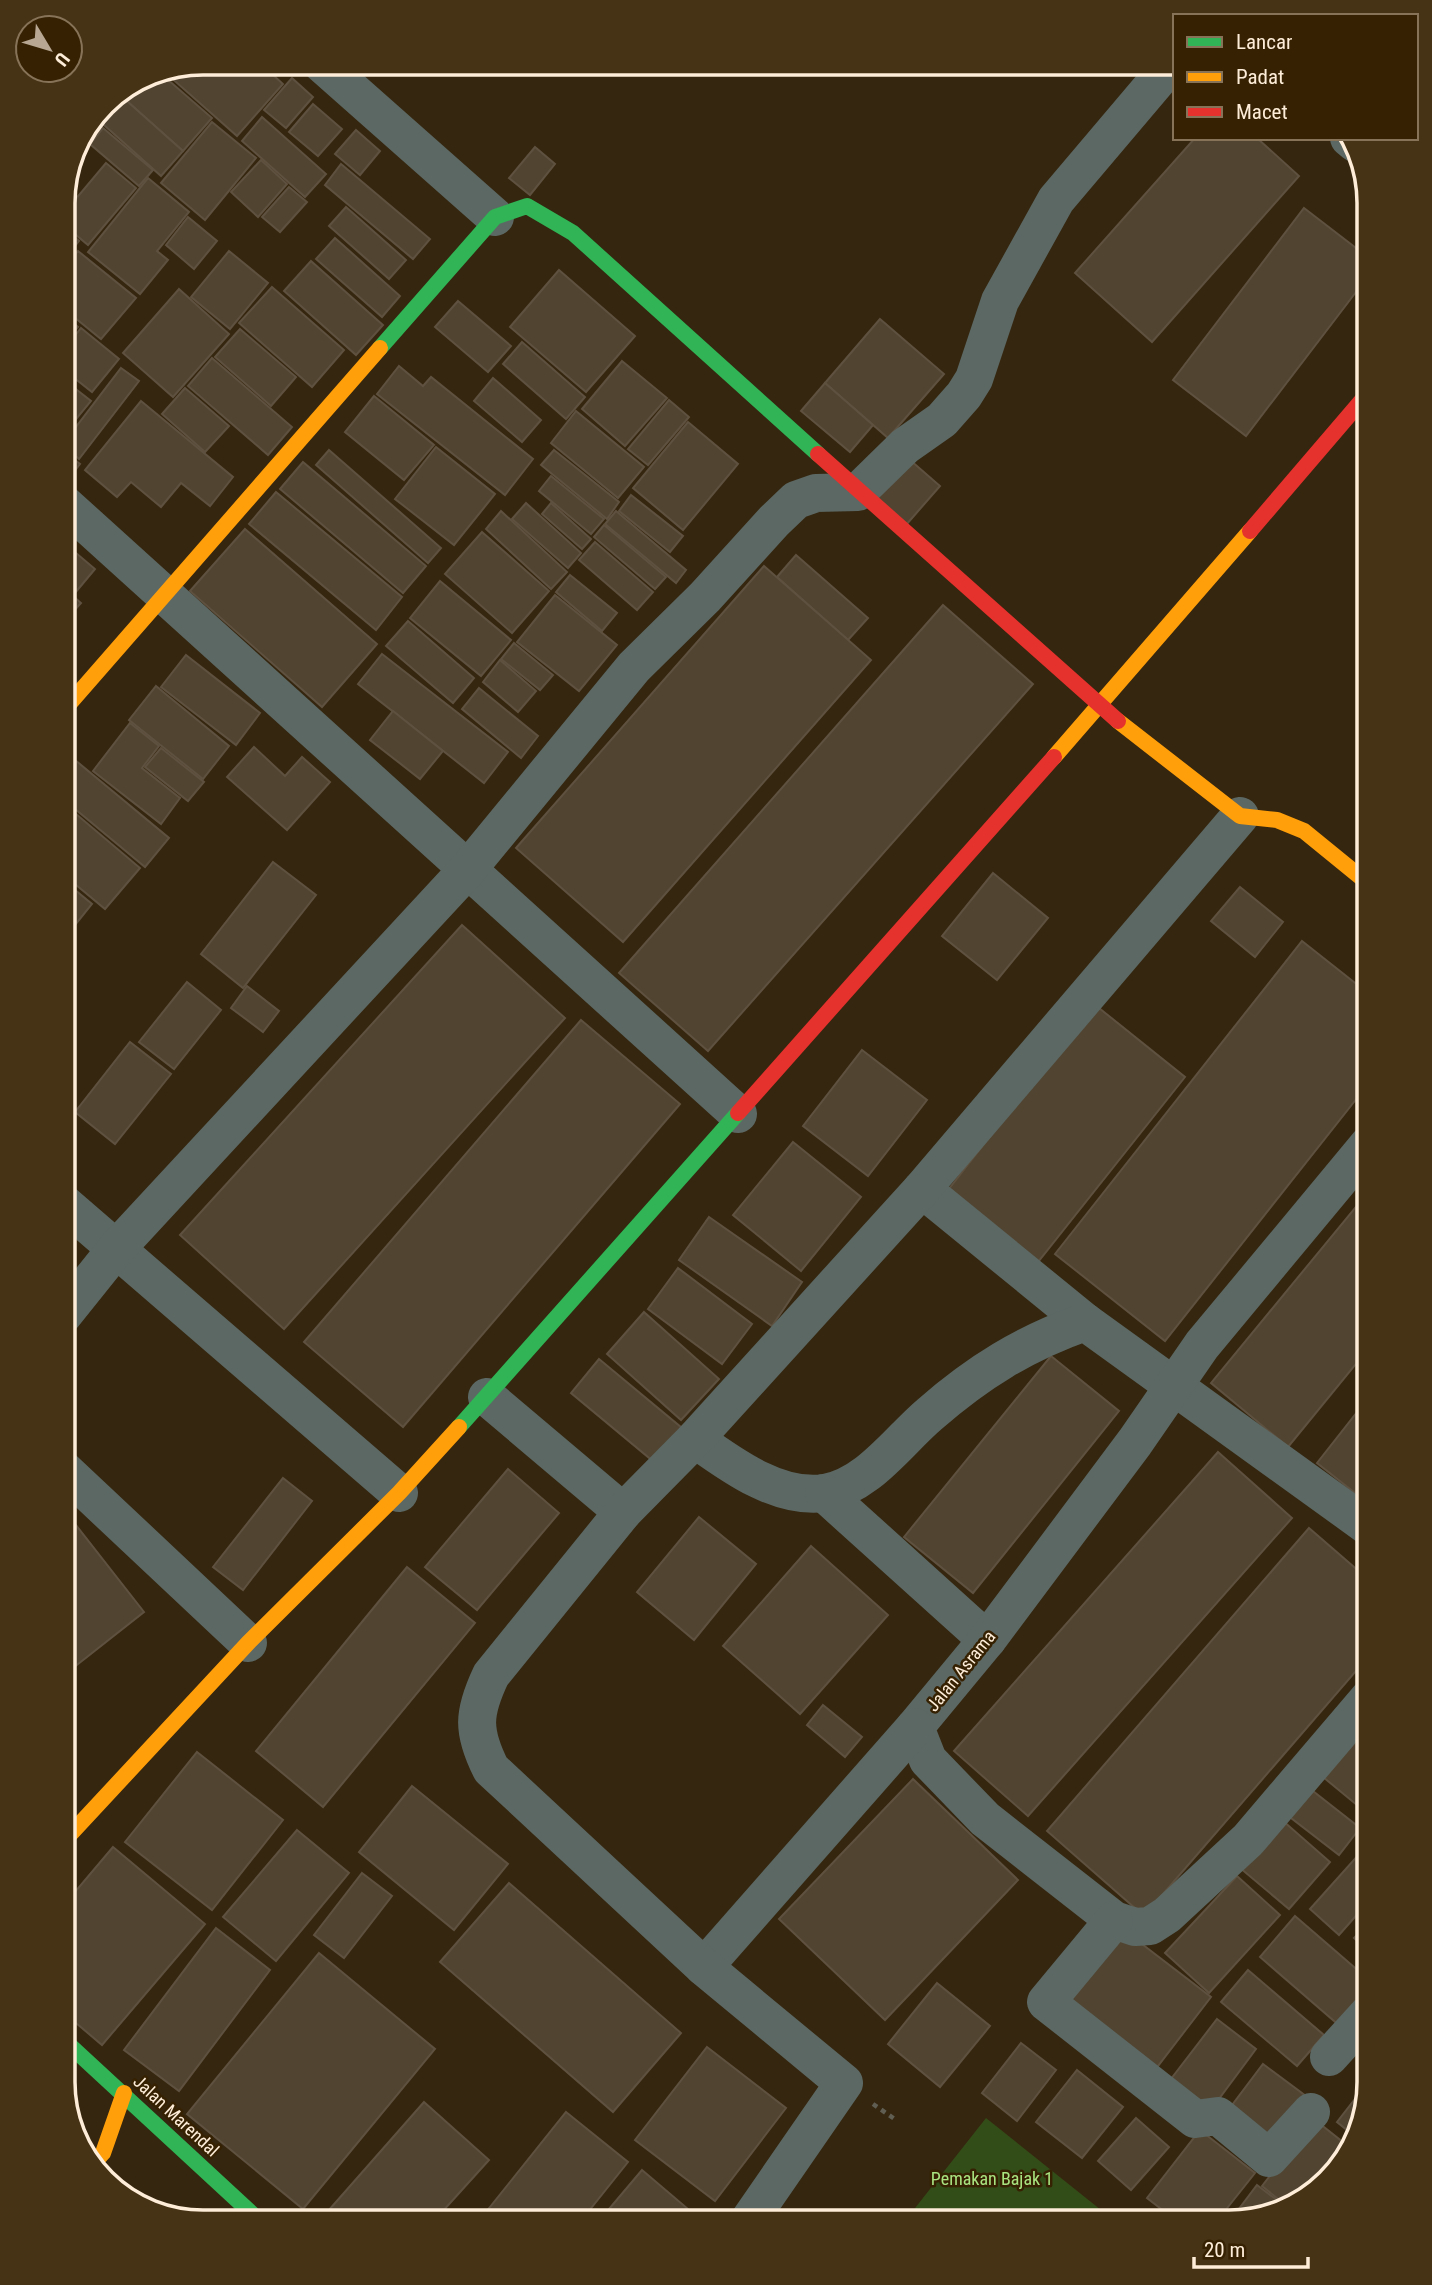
<svg xmlns="http://www.w3.org/2000/svg" width="1432" height="2285" viewBox="0 0 1432 2285" font-family="'Roboto Condensed',sans-serif">
<style>
.green{fill:#334d18}
.building{fill:#514532;stroke:#5f513f;stroke-width:2}
.lines{fill:none;stroke-linecap:round;stroke-linejoin:round}
.path{stroke:#605e53;stroke-width:4.5;stroke-dasharray:5 5;stroke-linecap:butt}
.street{stroke:#5c6864;stroke-width:38}
.fast{stroke:#30b455;stroke-width:16}
.slow{stroke:#ff9f0a;stroke-width:16}
.jam{stroke:#e5322d;stroke-width:16}
.labels{text-anchor:middle;stroke-width:5;stroke-linejoin:round;paint-order:stroke}
.street-label{font-size:18px;fill:#feedd8;stroke:#362203}
.park-label{font-size:18px;fill:#a9e480;stroke:#362203}
.rim{fill:none;stroke:#feedd8;stroke-width:3.5}
</style>
<rect width="100%" height="100%" fill="#35260f"/>
<polygon class="green" points="986,2118 1116,2222 904,2222"/>
<g class="building">
<polygon points="203,63 260,63 283,84 237,136 168,75 173,69"/>
<polygon points="159,72 212,118 183,151 119,94 150,74"/>
<polygon points="292,78 313,97 286,128 264,110"/>
<polygon points="119,94 183,151 161,176 95,117 104,104"/>
<polygon points="313,104 342,129 318,156 289,132"/>
<polygon points="262,117 326,174 305,197 242,141"/>
<polygon points="212,122 256,158 205,220 161,183"/>
<polygon points="103,128 153,170 139,186 90,144"/>
<polygon points="356,130 380,151 360,175 335,154"/>
<polygon points="1195,138 1257,138 1299,176 1152,342 1075,273"/>
<polygon points="535,147 555,164 530,195 509,178"/>
<polygon points="261,160 287,184 258,217 231,192"/>
<polygon points="106,163 136,188 88,245 63,224 63,214"/>
<polygon points="341,164 430,239 413,259 325,185"/>
<polygon points="148,178 189,212 157,251 168,260 140,294 88,252"/>
<polygon points="289,187 307,202 280,232 262,217"/>
<polygon points="346,207 406,260 389,279 329,226"/>
<polygon points="1304,208 1369,258 1369,275 1246,436 1173,380"/>
<polygon points="188,217 217,241 194,269 166,245"/>
<polygon points="63,228 79,241 63,261"/>
<polygon points="335,238 400,296 382,317 316,259"/>
<polygon points="78,251 136,298 101,339 63,308 63,269"/>
<polygon points="229,251 268,283 230,329 191,297"/>
<polygon points="311,261 383,325 356,355 284,291"/>
<polygon points="559,270 635,336 586,392 510,327"/>
<polygon points="272,287 344,350 312,387 239,323"/>
<polygon points="179,289 229,334 173,397 123,353"/>
<polygon points="458,301 511,346 488,372 435,327"/>
<polygon points="63,315 78,327 63,345"/>
<polygon points="880,319 944,374 888,438 825,383"/>
<polygon points="81,328 119,359 92,392 63,369 63,351"/>
<polygon points="240,329 296,377 271,406 215,357"/>
<polygon points="522,342 585,397 566,419 503,364"/>
<polygon points="212,358 292,427 268,455 188,386"/>
<polygon points="622,361 667,398 625,446 582,409"/>
<polygon points="399,366 423,386 431,377 533,459 505,495 377,394"/>
<polygon points="121,368 139,381 79,459 63,444"/>
<polygon points="493,378 541,420 522,442 474,401"/>
<polygon points="63,379 91,401 63,435"/>
<polygon points="825,383 873,425 850,452 801,411"/>
<polygon points="185,388 229,426 205,452 162,414"/>
<polygon points="374,396 434,445 404,480 345,432"/>
<polygon points="669,400 689,417 648,465 628,449"/>
<polygon points="141,401 233,477 210,506 181,483 161,507 131,482 117,497 85,470"/>
<polygon points="576,411 644,467 618,498 551,443"/>
<polygon points="688,422 738,464 683,530 633,488"/>
<polygon points="436,447 495,494 454,545 395,499"/>
<polygon points="329,450 441,548 428,563 316,465"/>
<polygon points="554,450 619,502 607,519 541,465"/>
<polygon points="63,451 80,464 63,486"/>
<polygon points="902,453 940,486 906,525 869,492"/>
<polygon points="303,462 426,566 403,593 280,489"/>
<polygon points="551,476 604,519 591,534 539,491"/>
<polygon points="276,492 402,597 376,630 249,524"/>
<polygon points="631,495 683,536 670,552 619,511"/>
<polygon points="526,503 581,553 568,568 512,519"/>
<polygon points="551,503 591,539 582,549 542,514"/>
<polygon points="501,511 567,572 551,589 486,529"/>
<polygon points="616,511 686,570 676,583 605,524"/>
<polygon points="604,525 666,577 655,589 594,537"/>
<polygon points="245,529 377,644 322,707 190,591"/>
<polygon points="482,532 549,591 512,633 445,574"/>
<polygon points="63,542 95,569 75,593 63,582"/>
<polygon points="595,542 653,592 637,610 579,560"/>
<polygon points="796,555 868,618 848,640 777,577"/>
<polygon points="764,566 871,660 623,942 516,848"/>
<polygon points="570,575 617,613 602,631 556,592"/>
<polygon points="440,581 511,640 481,676 410,618"/>
<polygon points="63,587 81,603 63,623"/>
<polygon points="555,595 617,645 579,691 517,642"/>
<polygon points="943,605 1033,684 708,1051 619,973"/>
<polygon points="408,621 474,678 453,703 386,646"/>
<polygon points="514,643 553,675 540,690 501,659"/>
<polygon points="382,654 508,752 484,783 358,684"/>
<polygon points="186,655 260,713 236,745 161,687"/>
<polygon points="500,660 536,691 518,712 483,682"/>
<polygon points="156,686 229,746 203,779 129,720"/>
<polygon points="479,688 538,736 521,758 462,709"/>
<polygon points="393,711 443,751 420,779 370,740"/>
<polygon points="130,723 159,746 142,768 180,798 161,824 93,771"/>
<polygon points="254,747 285,776 302,757 330,782 287,830 227,777"/>
<polygon points="161,748 204,782 188,801 145,767"/>
<polygon points="63,750 169,838 145,867 63,799"/>
<polygon points="63,803 140,868 105,909 63,874"/>
<polygon points="273,862 316,895 243,988 201,954"/>
<polygon points="993,873 1048,918 997,980 942,936"/>
<polygon points="63,880 92,904 71,930 63,923"/>
<polygon points="1240,887 1283,922 1255,957 1211,921"/>
<polygon points="462,925 565,1018 284,1329 180,1235"/>
<polygon points="1302,941 1369,994 1369,1083 1165,1341 1055,1254"/>
<polygon points="187,982 221,1010 174,1069 139,1042"/>
<polygon points="247,986 279,1011 263,1032 231,1008"/>
<polygon points="1094,1004 1185,1077 1038,1262 948,1190"/>
<polygon points="581,1020 680,1104 403,1427 304,1342"/>
<polygon points="130,1042 171,1074 115,1144 75,1112"/>
<polygon points="862,1050 927,1100 868,1176 803,1126"/>
<polygon points="793,1142 861,1197 801,1271 733,1215"/>
<polygon points="1369,1191 1369,1348 1288,1447 1211,1383"/>
<polygon points="709,1217 802,1282 772,1326 679,1260"/>
<polygon points="678,1268 752,1324 722,1364 648,1309"/>
<polygon points="644,1312 719,1379 681,1420 607,1354"/>
<polygon points="1051,1356 1119,1411 973,1593 904,1537"/>
<polygon points="599,1359 682,1428 654,1462 571,1393"/>
<polygon points="1369,1397 1369,1504 1317,1463"/>
<polygon points="1218,1452 1292,1518 1028,1816 954,1751"/>
<polygon points="508,1469 559,1513 477,1610 425,1567"/>
<polygon points="283,1478 312,1501 243,1590 213,1567"/>
<polygon points="699,1517 756,1564 694,1640 637,1592"/>
<polygon points="72,1520 144,1612 68,1672 63,1667 63,1527"/>
<polygon points="1309,1528 1369,1580 1369,1656 1144,1916 1047,1831"/>
<polygon points="811,1546 888,1615 800,1714 723,1646"/>
<polygon points="407,1567 475,1623 323,1807 256,1751"/>
<polygon points="823,1705 862,1737 845,1757 807,1725"/>
<polygon points="1358,1734 1369,1743 1369,1815 1323,1777"/>
<polygon points="197,1752 283,1820 212,1910 125,1842"/>
<polygon points="913,1779 1018,1880 885,2020 779,1919"/>
<polygon points="1304,1784 1360,1828 1339,1855 1282,1811"/>
<polygon points="412,1786 508,1864 454,1930 359,1852"/>
<polygon points="1282,1820 1330,1862 1289,1909 1240,1868"/>
<polygon points="297,1830 349,1873 276,1961 223,1917"/>
<polygon points="1369,1843 1369,1901 1339,1935 1310,1909"/>
<polygon points="113,1847 205,1924 102,2045 63,2012 63,1906"/>
<polygon points="362,1873 392,1896 344,1958 314,1935"/>
<polygon points="1237,1876 1280,1915 1209,1993 1165,1953"/>
<polygon points="509,1883 681,2033 613,2112 440,1962"/>
<polygon points="1295,1916 1369,1980 1369,1993 1341,2027 1260,1957"/>
<polygon points="1369,1923 1369,1952 1354,1938"/>
<polygon points="216,1928 270,1970 179,2091 124,2050"/>
<polygon points="1121,1928 1211,1997 1148,2079 1058,2009"/>
<polygon points="319,1953 435,2049 303,2209 187,2114"/>
<polygon points="1248,1970 1324,2035 1297,2066 1221,2002"/>
<polygon points="937,1983 990,2026 940,2087 888,2044"/>
<polygon points="1217,2019 1256,2049 1204,2119 1164,2088"/>
<polygon points="1021,2043 1056,2070 1017,2121 982,2093"/>
<polygon points="707,2047 786,2108 715,2201 635,2140"/>
<polygon points="1263,2064 1310,2099 1270,2152 1223,2117"/>
<polygon points="1077,2070 1123,2107 1082,2158 1036,2122"/>
<polygon points="1369,2081 1369,2082 1353,2135 1337,2122"/>
<polygon points="424,2102 489,2160 433,2222 324,2222 321,2219"/>
<polygon points="566,2112 628,2162 580,2222 478,2222"/>
<polygon points="1136,2118 1169,2147 1131,2190 1098,2161"/>
<polygon points="1314,2119 1349,2147 1346,2159 1289,2208 1262,2186"/>
<polygon points="1200,2130 1255,2173 1216,2222 1178,2222 1147,2198"/>
<polygon points="642,2170 688,2209 677,2222 598,2222"/>
<polygon points="1257,2185 1286,2207 1229,2222"/>
<polygon points="705,2211 720,2222 697,2222"/>
</g>
<g class="lines">
<polyline class="path" points="873,2104 896,2120"/>
<g class="street">
<polyline points="321,63 495,217"/>
<polyline points="1349,138 1355,143"/>
<polyline points="63,503 738,1114"/>
<polyline points="922,1189 1085,1322"/>
<polyline points="63,1203 399,1493"/>
<polyline points="63,1315 116,1249 468,869 634,667 705,597 774,521 796,500 816,493 858,492 905,446 942,420 964,395 974,379 1000,301 1056,200 1172,63"/>
<polyline points="487,1397 623,1512"/>
<path d="M 695,1439 C 730,1464 778,1500 825,1493 C 869,1485 898,1441 930,1414 C 978,1372 1025,1343 1085,1322 L 1369,1527"/>
<polyline points="63,1469 248,1643"/>
<polyline points="824,1493 987,1640"/>
<polyline points="1369,1698 1248,1840 1167,1915 1150,1926 1135,1927 1114,1920 985,1819 928,1760 915,1727 987,1640 1135,1442 1202,1345 1369,1144"/>
<polyline points="1114,1920 1046,2002 1195,2119 1218,2116 1269,2158 1311,2112"/>
<polyline points="704,1967 915,1727"/>
<polyline points="1329,2057 1369,2013"/>
<path d="M 748,2222 L 844,2083 L 704,1967 L 491,1769 C 472,1731 473,1713 491,1675 L 623,1512 L 695,1439 L 922,1189 L 1240,816"/>
</g>
<g class="fast">
<polyline points="380,348 495,217 527,206 573,233 818,454"/>
<polyline points="459,1427 738,1113"/>
<polyline points="63,2039 261,2222"/>
</g>
<g class="slow">
<polyline points="63,711 380,348"/>
<polyline points="1118,721 1240,816 1277,820 1304,831 1369,884"/>
<polyline points="1054,757 1250,531"/>
<polyline points="63,1842 248,1643 399,1493 459,1427"/>
<polyline points="94,2163 103,2153 124,2093"/>
</g>
<g class="jam">
<polyline points="818,454 1118,721"/>
<polyline points="1250,531 1369,392"/>
<polyline points="738,1113 1054,757"/>
</g>
</g>
<g class="labels">
<g class="street-label">
<text transform="translate(961 1671) rotate(-51)" y="6">Jalan Asrama</text>
<text transform="translate(176 2116) rotate(43)" y="6">Jalan Marendal</text>
</g>
<g class="park-label">
<text x="992" y="2185">Pemakan Bajak 1</text>
</g>
</g>
<path d="M0 0H1432V2285H0ZM203 75H1229A128 128 0 0 1 1357 203V2082A128 128 0 0 1 1229 2210H203A128 128 0 0 1 75 2082V203A128 128 0 0 1 203 75Z" fill="#463214" fill-rule="evenodd"/>
<path class="rim" d="M203 75H1229A128 128 0 0 1 1357 203V2082A128 128 0 0 1 1229 2210H203A128 128 0 0 1 75 2082V203A128 128 0 0 1 203 75Z"/>
<rect x="1173" y="14" width="245" height="126" fill="#362203" stroke="#867358" stroke-width="2"/>
<rect x="1187" y="37" width="35" height="10" fill="#30b455" stroke="#867358" stroke-width="2"/>
<text x="1236" y="49" font-size="21" fill="#feedd8">Lancar</text>
<rect x="1187" y="72" width="35" height="10" fill="#ff9f0a" stroke="#867358" stroke-width="2"/>
<text x="1236" y="84" font-size="21" fill="#feedd8">Padat</text>
<rect x="1187" y="107" width="35" height="10" fill="#e5322d" stroke="#867358" stroke-width="2"/>
<text x="1236" y="119" font-size="21" fill="#feedd8">Macet</text>
<g transform="translate(49 49) rotate(128)"><circle r="33" fill="#362203" stroke="#867358" stroke-width="2"/>
<path d="M0-5L12 26L0 18L-12 26Z" fill="#b8a792"/>
<text y="-10" font-size="19" font-weight="bold" text-anchor="middle" fill="#feedd8">U</text>
</g>
<path d="M1194 2257v10h114v-10" fill="none" stroke="#feedd8" stroke-width="3.5"/>
<text x="1204" y="2257" font-size="21" fill="#feedd8" stroke="#362203" stroke-width="5" paint-order="stroke">20 m</text>
</svg>
